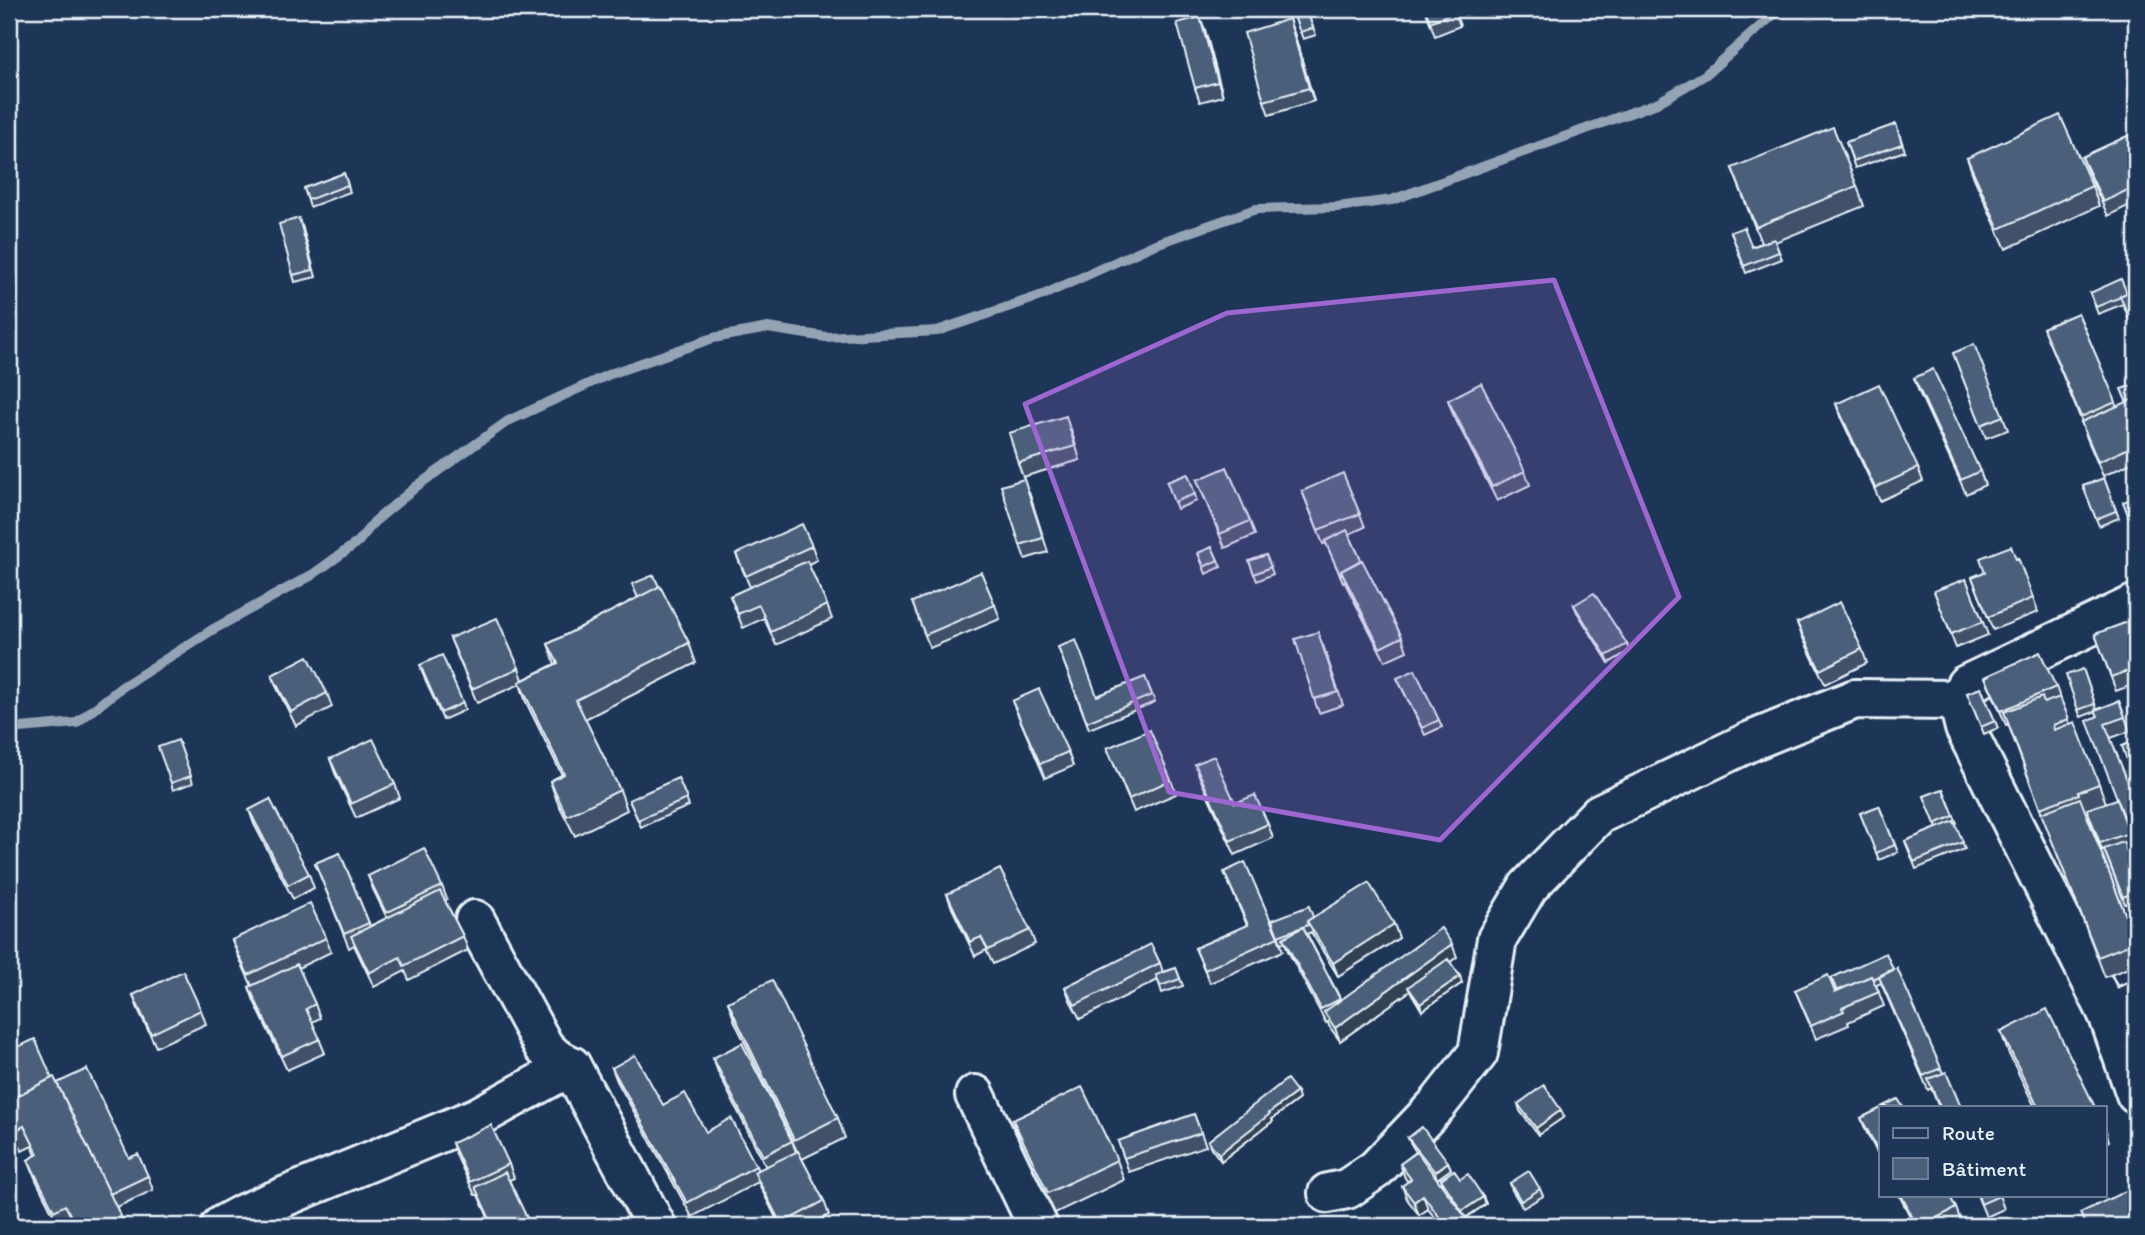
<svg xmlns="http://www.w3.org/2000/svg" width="2145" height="1235" viewBox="0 0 2145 1235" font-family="Itim,sans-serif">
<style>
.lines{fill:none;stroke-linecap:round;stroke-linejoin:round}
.stream{stroke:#95a4b5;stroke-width:10}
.street-casing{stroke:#e8f1f8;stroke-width:44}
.street{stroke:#1d3557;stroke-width:38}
.wall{fill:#3f5169;stroke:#e8f1f8;stroke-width:2}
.shaded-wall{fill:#334255;stroke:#e8f1f8;stroke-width:2}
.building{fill:#495e7a;stroke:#e8f1f8;stroke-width:2}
.marked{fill:#9c67d0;fill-opacity:0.2;stroke:#9c67d0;stroke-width:5;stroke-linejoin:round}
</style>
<rect width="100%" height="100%" fill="#1d3557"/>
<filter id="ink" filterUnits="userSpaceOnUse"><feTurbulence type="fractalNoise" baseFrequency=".0143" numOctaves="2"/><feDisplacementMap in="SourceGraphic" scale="14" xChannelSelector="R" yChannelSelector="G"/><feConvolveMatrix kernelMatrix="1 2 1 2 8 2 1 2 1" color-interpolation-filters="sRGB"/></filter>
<g filter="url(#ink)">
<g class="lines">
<polyline class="stream" points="9,729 76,723 122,687 212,630 312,575 358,542 374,522 417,486 508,421 610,374 713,338 768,328 826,337 937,331 1043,295 1153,245 1256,209 1337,207 1392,200 1657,103 1705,75 1780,9"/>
<g class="street-casing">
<g id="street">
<polyline points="475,920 544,1047 555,1058 571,1066 656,1226"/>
<polyline points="2136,1001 2108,1014 2136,1094"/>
<polyline points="2108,1014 1965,728 1958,700 1966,685 2136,604"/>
<polyline points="975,1095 1038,1226"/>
<polyline points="1328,1193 1347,1189 1376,1169 1437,1105 1478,1053 1497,939 1528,887 1599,814 1751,741 1855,699 1958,700"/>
<polyline points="221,1226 245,1213 478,1117 571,1066"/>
</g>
</g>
<use href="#street" class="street"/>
</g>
<g class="wall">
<polygon points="1292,9 1303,9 1293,12"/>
<polygon points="1425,9 1454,9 1460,26 1435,36"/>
<polygon points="1307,11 1316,35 1303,39 1294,16"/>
<polygon points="1200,17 1205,30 1223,96 1200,102 1195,88"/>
<polygon points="1294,33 1314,101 1269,115 1264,101"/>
<polygon points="1896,124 1905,151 1855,168 1846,142"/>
<polygon points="2136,132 2136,202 2108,216 2087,170 2082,157"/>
<polygon points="1967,158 2092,186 2099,206 2006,249 1974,178"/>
<polygon points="1732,168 1857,186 1864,206 1775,242 1782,259 1746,273 1731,232 1752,247 1761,243"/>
<polygon points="344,173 350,192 310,207 304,188"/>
<polygon points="302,225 316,277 295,282 293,275"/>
<polygon points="2136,291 2136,336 2123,304 2098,314 2090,293 2127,293"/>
<polygon points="2078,313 2117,407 2126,403 2136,384 2136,461 2103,476 2086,436 2081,422 2082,422 2043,328"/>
<polygon points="1953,353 2003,416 2008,430 1986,438"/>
<polygon points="1914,378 1980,471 1985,485 1966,494 1919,392"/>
<polygon points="1448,400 1525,471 1530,485 1497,501 1453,414"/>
<polygon points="1836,404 1918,468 1923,481 1880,501 1841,418"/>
<polygon points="1071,429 1080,460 1023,477 1018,463"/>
<polygon points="1188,474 1197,501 1177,509 1167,482"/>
<polygon points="2104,478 2119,518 2099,526 2083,486"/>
<polygon points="1197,480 1250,521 1255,535 1225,548"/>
<polygon points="1302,491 1360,514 1365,527 1349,534 1361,560 1402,637 1407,651 1385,661 1344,581 1343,582 1326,543 1323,544"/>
<polygon points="1029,492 1048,552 1025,559 1020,545"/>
<polygon points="812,546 817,560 808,564 827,605 832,619 776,645 764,618 743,628 730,596 750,587 736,554"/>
<polygon points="1212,547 1221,567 1206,574 1198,553"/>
<polygon points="1266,555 1273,574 1257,581 1249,561"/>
<polygon points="2018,558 2038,612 1993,630 1972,577"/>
<polygon points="1966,579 1988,635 1956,648 1934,591"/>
<polygon points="659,587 689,643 696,663 585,719 620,790 627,810 575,836 557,801 550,781 562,775 526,702 520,684 477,703 450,638 519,668 523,680 555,664 548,644"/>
<polygon points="912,602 995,605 1000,619 930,648"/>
<polygon points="1574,605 1627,644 1629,651 1609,663 1577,612"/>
<polygon points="2136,619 2136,697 2132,685 2116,691 2095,634"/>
<polygon points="1797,623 1862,649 1867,663 1825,684 1802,636"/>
<polygon points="1323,645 1343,705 1319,713 1314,699"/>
<polygon points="1058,647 1097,696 1145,677 1155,702 1089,729"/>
<polygon points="2083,669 2097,710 2119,701 2130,731 2111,738 2098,716 2096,711 2081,717 2078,710"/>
<polygon points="422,672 463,703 465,710 443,720"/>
<polygon points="272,675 327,693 332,707 296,726 277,688"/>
<polygon points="1985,677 2056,687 2070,724 2099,784 2106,803 2117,799 2131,840 2123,843 2136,876 2136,900 2125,904 2104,850 2102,850 2088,811 2086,812 2136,942 2136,965 2105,977 2049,833 2008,724 2006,725"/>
<polygon points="1397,678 1439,720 1442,727 1425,735"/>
<polygon points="1981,688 1998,728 1984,734 1967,693"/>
<polygon points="1012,701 1068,752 1073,766 1045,778"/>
<polygon points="178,740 193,783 173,790 171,783"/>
<polygon points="1107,748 1171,780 1176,794 1134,812"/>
<polygon points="330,759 395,784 400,798 356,818 335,773"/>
<polygon points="1195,764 1235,803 1268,824 1273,838 1235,855 1200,778"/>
<polygon points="678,778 689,806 641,827 629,800"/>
<polygon points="1943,789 1957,823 1955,824 1965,849 1916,869 1905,841 1937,828 1924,796"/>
<polygon points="1879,806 1898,852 1879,860 1860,813"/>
<polygon points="249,810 309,874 314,888 293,899 254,824"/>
<polygon points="340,853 370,926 387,918 373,889 368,876 442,886 447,899 445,901 463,936 468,950 409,980 405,971 374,987 354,945 349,948 315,863"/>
<polygon points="1224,872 1278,937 1283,951 1210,983 1195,948 1247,925"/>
<polygon points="947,894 1030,930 1035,944 993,964 986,950 975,956 952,908"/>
<polygon points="1313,917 1394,924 1399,938 1338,976 1311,932 1307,934 1341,1000 1457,957 1450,962 1462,983 1422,1011 1410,991 1340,1041 1329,1026 1328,1022 1326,1023 1288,951 1285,942 1281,943 1272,920"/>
<polygon points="326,938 331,952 298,968 315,1004 320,1018 312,1022 325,1053 287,1070 254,1001 249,987 252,986 237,953 232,940"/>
<polygon points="1160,963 1163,972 1176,968 1183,986 1162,993 1158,980 1080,1019 1070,1000 1065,987"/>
<polygon points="1894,970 1943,1073 1961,1107 1939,1107 1931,1088 1928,1090 1881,983 1876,985 1884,1006 1848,1022 1849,1025 1816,1039 1795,990 1837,991 1831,978"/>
<polygon points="133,995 201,1010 206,1024 156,1047 138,1009"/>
<polygon points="728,1002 838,1118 845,1138 802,1159 824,1201 829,1215 807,1226 780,1226 758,1182 692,1217 617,1081 612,1068 663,1105 756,1166 758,1171 766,1167 718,1072 713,1058 792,1141 796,1152 797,1151 735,1022"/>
<polygon points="2001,1032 2095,1107 2035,1107 2008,1052"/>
<polygon points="9,1051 52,1078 129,1158 148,1176 153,1190 117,1207 125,1226 73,1226 73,1225 70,1226 59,1226 36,1180 28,1160 36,1155 32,1146 22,1151 9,1124"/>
<polygon points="1299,1099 1272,1119 1273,1121 1221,1161 1211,1148 1208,1141"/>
<polygon points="1518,1104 1564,1117 1538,1135 1520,1111"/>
<polygon points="1881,1108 1881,1160 1866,1131 1861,1118"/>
<polygon points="1194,1114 1206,1146 1129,1172 1118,1141"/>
<polygon points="1013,1120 1117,1160 1124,1180 1055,1213 1020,1140"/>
<polygon points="2105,1128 2109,1141 2105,1143"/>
<polygon points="1408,1138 1448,1162 1451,1169 1437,1179 1453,1201 1443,1186 1441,1179 1460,1179 1483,1197 1486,1204 1466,1218 1437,1220 1428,1209 1419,1215 1407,1199 1402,1186 1408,1182 1405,1178 1400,1164 1416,1152 1411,1144"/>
<polygon points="452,1143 509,1164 514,1178 509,1180 530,1226 492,1226 478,1195 475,1195 457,1157"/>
<polygon points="1510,1183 1540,1189 1543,1196 1523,1208 1512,1190"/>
<polygon points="1899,1195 1949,1195 1956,1208 1961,1222 1952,1226 1915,1226"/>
<polygon points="1977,1195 1999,1195 2004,1209 1986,1217"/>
</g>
<g class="shaded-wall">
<polygon points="1200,17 1205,30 1223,96 1218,82"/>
<polygon points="1289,19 1294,33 1314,101 1309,88"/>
<polygon points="1627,644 1629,651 1609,663 1606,656"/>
<polygon points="1394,924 1399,938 1338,976 1333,963"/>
<polygon points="1452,944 1457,957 1411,991 1408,987 1410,991 1340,1041 1335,1028"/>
<polygon points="1460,976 1462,983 1422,1011 1420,1004"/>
<polygon points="1297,1092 1299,1099 1272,1119 1273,1121 1221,1161 1219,1154 1269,1113"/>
<polygon points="1561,1110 1564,1117 1538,1135 1536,1128"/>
<polygon points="1448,1162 1451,1169 1437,1179 1435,1172"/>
<polygon points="1423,1195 1428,1209 1419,1215 1414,1202"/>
<polygon points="1483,1197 1486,1204 1465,1218 1462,1211"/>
</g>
<g class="building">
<polygon points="1425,9 1454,9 1455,12 1430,22"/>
<polygon points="1307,11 1313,28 1300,32 1294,16"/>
<polygon points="1200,17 1218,82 1195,88 1177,23"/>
<polygon points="1289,19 1309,88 1264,101 1244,33"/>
<polygon points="2060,115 2092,186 1999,229 1967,158"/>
<polygon points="1896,124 1902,144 1853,161 1846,142"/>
<polygon points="1833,127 1857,186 1756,227 1732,168"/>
<polygon points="2136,132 2136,186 2103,202 2082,157"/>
<polygon points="344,173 348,185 308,200 304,188"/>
<polygon points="299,218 313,270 293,275 279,224"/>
<polygon points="1744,227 1752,247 1774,239 1779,252 1744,266 1731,232"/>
<polygon points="2121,279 2127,293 2120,296 2121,297 2096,307 2090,293"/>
<polygon points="2135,289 2136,291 2136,334 2120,296"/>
<polygon points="2078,313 2116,402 2081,417 2043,328"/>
<polygon points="1974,344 2003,416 1981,425 1953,353"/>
<polygon points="1933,369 1980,471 1961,480 1914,378"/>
<polygon points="1481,383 1525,471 1492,487 1448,400"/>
<polygon points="1879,384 1918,468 1875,488 1836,404"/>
<polygon points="2136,384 2136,398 2127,403 2121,389"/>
<polygon points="2136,398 2136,445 2098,462 2081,422"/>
<polygon points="1066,416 1075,446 1018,463 1009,433"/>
<polygon points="1227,467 1250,521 1220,534 1197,480"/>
<polygon points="1343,473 1360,514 1318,530 1302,491"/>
<polygon points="1188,474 1195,494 1174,502 1167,482"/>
<polygon points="2104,478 2116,511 2096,519 2083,486"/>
<polygon points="1024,479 1043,538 1020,545 1001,486"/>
<polygon points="2136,497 2136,535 2123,502"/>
<polygon points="802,524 812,546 746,576 736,554"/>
<polygon points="1347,530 1361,560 1341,571 1342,574 1340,575 1325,541"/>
<polygon points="2011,546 2016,559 2018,558 2033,598 1988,617 1972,577 1985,572 1980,558"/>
<polygon points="1212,547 1218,560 1204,567 1198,553"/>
<polygon points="1266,555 1271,567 1254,574 1249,561"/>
<polygon points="1362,560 1402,637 1380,648 1341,571"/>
<polygon points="807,561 827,605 771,632 759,605 738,614 730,596"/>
<polygon points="981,572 995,605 925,635 912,602"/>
<polygon points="654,575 659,587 638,598 632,584"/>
<polygon points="1966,579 1983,622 1951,634 1934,591"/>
<polygon points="660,586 689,643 576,700 620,790 567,816 550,781 564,774 519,682 558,663 548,644"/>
<polygon points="1594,593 1627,644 1606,656 1574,605"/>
<polygon points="1840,602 1862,649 1820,670 1797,623"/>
<polygon points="497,618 519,668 472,689 450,638"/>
<polygon points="2136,619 2136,682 2131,684 2127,671 2111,677 2095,634"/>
<polygon points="1318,632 1338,692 1314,699 1295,639"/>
<polygon points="1076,640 1097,696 1145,677 1152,695 1087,722 1058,647"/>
<polygon points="2040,652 2056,687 2001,711 1985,677"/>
<polygon points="442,655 463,703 441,713 420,665"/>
<polygon points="308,656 327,693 291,712 272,675"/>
<polygon points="2083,669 2095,704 2078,710 2066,675"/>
<polygon points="1415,670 1439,720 1422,728 1397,678"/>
<polygon points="1981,688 1995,721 1981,727 1967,693"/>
<polygon points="1039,689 1068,752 1040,764 1012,701"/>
<polygon points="2042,697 2044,703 2060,697 2069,719 2053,725 2054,730 2075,722 2099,784 2078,792 2079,794 2040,808 2004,712"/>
<polygon points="2119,701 2125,717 2105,724 2136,803 2136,847 2087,721 2098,716 2095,710"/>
<polygon points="1150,730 1171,780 1129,799 1107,748"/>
<polygon points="373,739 395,784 351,804 330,759"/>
<polygon points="178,740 191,776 171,783 158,747"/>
<polygon points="2136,740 2136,785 2122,746"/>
<polygon points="1214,756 1235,803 1255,795 1268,824 1230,841 1195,764"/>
<polygon points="678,778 687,799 638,820 629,800"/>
<polygon points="1943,789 1954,816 1935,824 1924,796"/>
<polygon points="2080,798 2136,942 2098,957 2041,813"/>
<polygon points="270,799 309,874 288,885 249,810"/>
<polygon points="2117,799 2129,833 2100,843 2087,809"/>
<polygon points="1879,806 1895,845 1876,853 1860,813"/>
<polygon points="1954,821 1963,842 1914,862 1905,841"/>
<polygon points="2123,842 2136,876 2136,892 2123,897 2104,849"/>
<polygon points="424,848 442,886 386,913 368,876"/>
<polygon points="340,853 369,923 344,934 315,863"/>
<polygon points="1245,862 1278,937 1205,970 1195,948 1248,925 1224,872"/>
<polygon points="1000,869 1030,930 988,950 981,937 970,942 947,894"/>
<polygon points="1369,883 1394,924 1333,963 1307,921"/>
<polygon points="440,891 463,936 404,966 400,957 369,973 351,936"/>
<polygon points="310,903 326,938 248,975 232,940"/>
<polygon points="1309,906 1313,917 1307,921 1308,925 1278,936 1272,920"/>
<polygon points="1303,927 1340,999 1321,1009 1283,938"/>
<polygon points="1441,928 1452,944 1335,1028 1324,1012"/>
<polygon points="1151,944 1160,963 1075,1005 1065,987"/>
<polygon points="1886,953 1893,969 1873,979 1871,976 1837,991 1831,978"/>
<polygon points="1448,959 1460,976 1420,1004 1408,987"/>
<polygon points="297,964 315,1004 306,1009 320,1039 282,1056 249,987"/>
<polygon points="1176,968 1180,979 1160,986 1156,975"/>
<polygon points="1897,968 1941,1068 1923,1076 1879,977"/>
<polygon points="183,971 201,1010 151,1034 133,995"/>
<polygon points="1828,975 1835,992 1871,976 1879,992 1842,1008 1844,1011 1811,1026 1795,990"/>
<polygon points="772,980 838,1118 794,1140 728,1002"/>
<polygon points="2047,1009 2095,1107 2038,1107 2001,1032"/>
<polygon points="35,1039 52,1078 9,1100 9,1051"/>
<polygon points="742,1043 792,1141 763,1156 713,1058"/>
<polygon points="635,1055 663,1105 685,1093 706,1132 731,1118 756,1166 687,1203 612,1068"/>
<polygon points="87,1069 129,1158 138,1154 148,1176 110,1194 57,1083"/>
<polygon points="1946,1072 1961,1107 1940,1107 1928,1079"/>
<polygon points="54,1077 123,1221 112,1226 76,1226 65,1205 54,1211 28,1160 38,1154 24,1126 15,1131 9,1119 9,1100"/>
<polygon points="1287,1079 1297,1092 1269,1113 1270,1114 1219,1154 1208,1141"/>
<polygon points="1544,1085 1561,1110 1536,1128 1518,1104"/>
<polygon points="1082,1087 1117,1160 1048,1193 1013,1120"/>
<polygon points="1898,1099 1903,1107 1881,1107"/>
<polygon points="1881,1108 1881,1156 1861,1118"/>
<polygon points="1194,1114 1201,1133 1124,1158 1118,1141"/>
<polygon points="491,1125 509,1164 470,1182 452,1143"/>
<polygon points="1422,1127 1448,1162 1435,1172 1408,1138"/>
<polygon points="798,1151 824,1201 781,1224 754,1172"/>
<polygon points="1417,1152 1472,1226 1429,1226 1440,1218 1423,1195 1414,1202 1402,1186 1411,1179 1400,1164"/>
<polygon points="1454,1170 1460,1179 1468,1174 1483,1197 1462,1211 1441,1179"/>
<polygon points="1529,1171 1540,1189 1521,1201 1510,1183"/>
<polygon points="505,1172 530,1224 526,1226 493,1226 475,1187"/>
<polygon points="2134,1187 2136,1192 2136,1226 2086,1226 2080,1213"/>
<polygon points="1901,1195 1949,1195 1956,1208 1921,1226 1917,1226"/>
<polygon points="1978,1195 1999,1195 1999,1196 1981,1204"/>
</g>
</g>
<path class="marked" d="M 1554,280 L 1679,597 L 1440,840 L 1169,792 L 1025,404 L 1227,313 Z"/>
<rect width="2145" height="1235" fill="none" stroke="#1d3557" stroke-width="35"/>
<rect x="18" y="18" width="2110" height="1200" fill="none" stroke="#e8f1f8" stroke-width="2.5" filter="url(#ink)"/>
<rect x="1879" y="1106" width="228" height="91" fill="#1d3557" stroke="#6e8097" stroke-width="2"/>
<rect x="1893" y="1128" width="35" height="10" fill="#1d3557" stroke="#6e8097" stroke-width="2"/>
<text x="1942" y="1140" font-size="21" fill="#e8f1f8">Route</text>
<rect x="1893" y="1158" width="35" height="21" fill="#495e7a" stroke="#6e8097" stroke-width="2"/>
<text x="1942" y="1176" font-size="21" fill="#e8f1f8">Bâtiment</text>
</svg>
